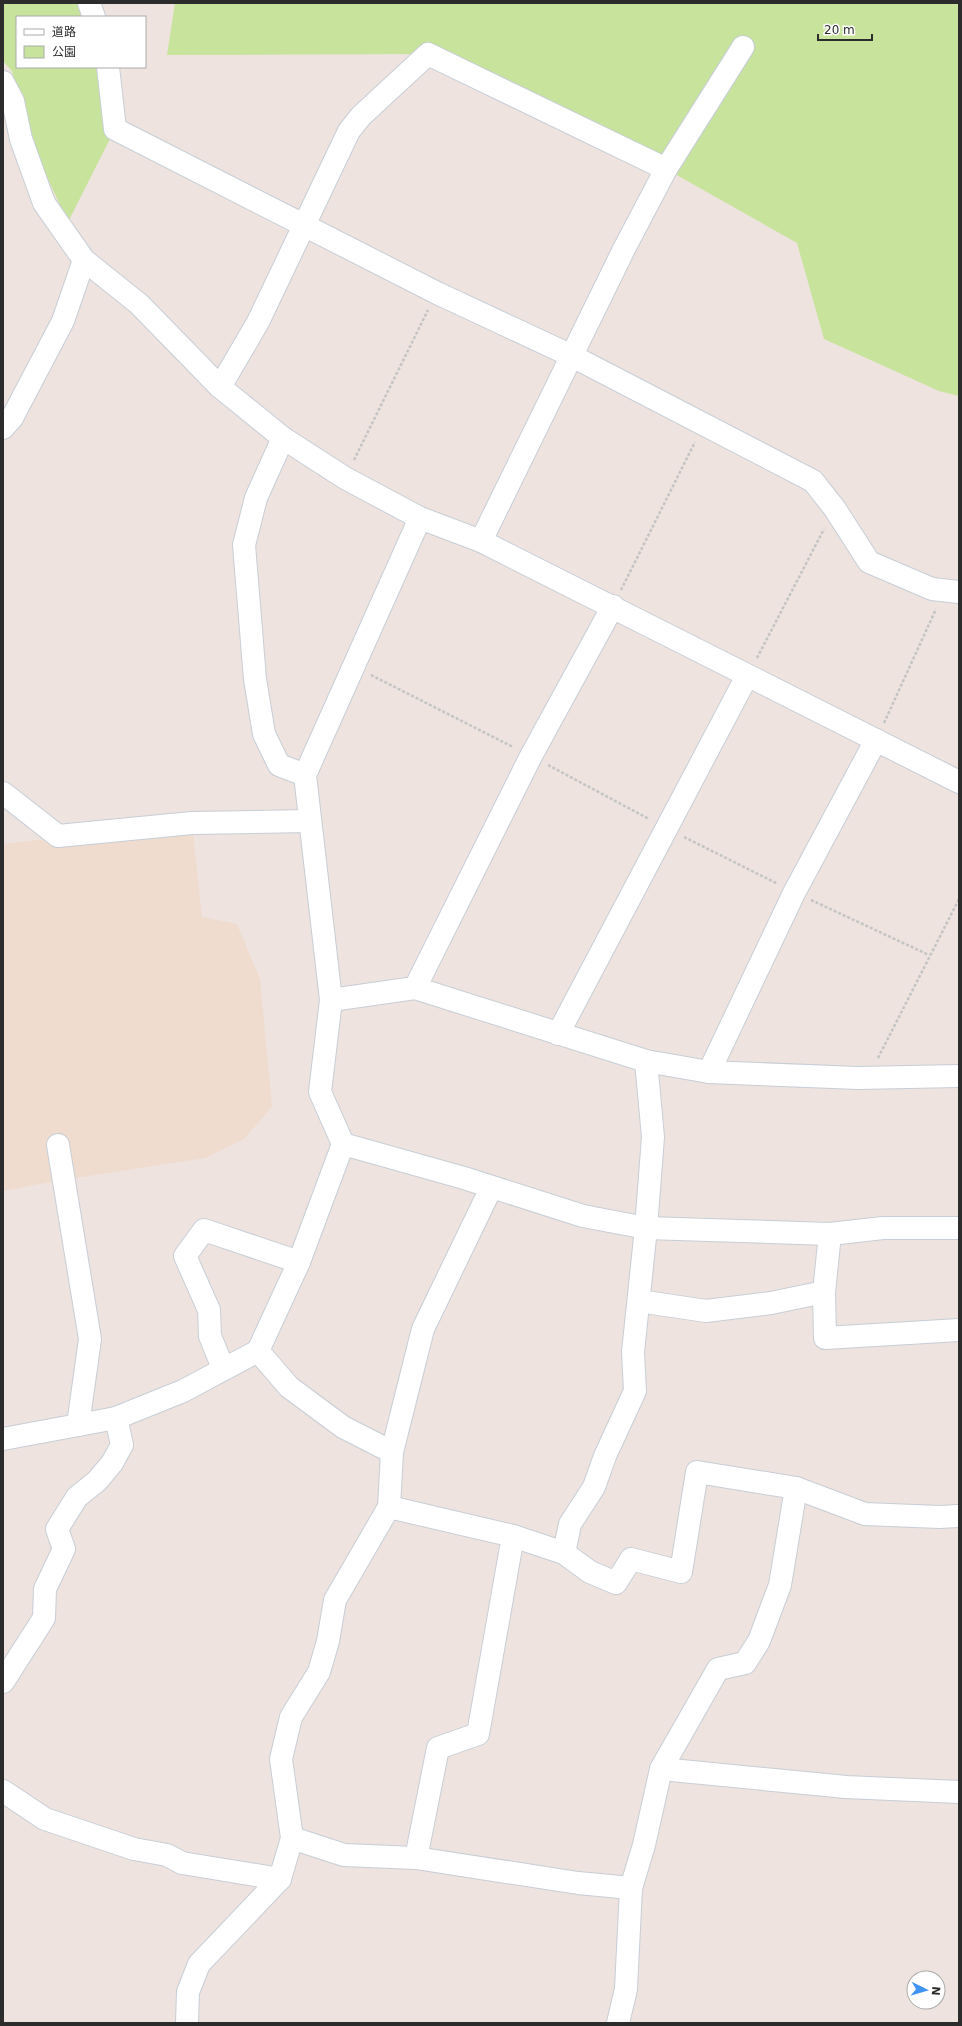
<svg xmlns="http://www.w3.org/2000/svg" width="962" height="2026" viewBox="0 0 962 2026" font-family="'DejaVu Sans','Noto Sans JP',sans-serif">
<style>
.education{fill:#efdccf}
.green{fill:#c8e39c}
.lines{fill:none;stroke-linecap:round;stroke-linejoin:round}
.minor-casing{stroke:#c7ced6;stroke-width:24}
.path{stroke:#c4c4c4;stroke-width:2.5;stroke-dasharray:3 2;stroke-linecap:butt}
.minor{stroke:#fff;stroke-width:22}
</style>
<rect width="100%" height="100%" fill="#eee3df"/>
<polygon class="education" points="192,823 202,917 237,924 260,979 272,1107 244,1139 205,1158 56,1181 3,1191 3,844"/>
<g class="green">
<polygon points="3,3 89,3 94,17 17,17 17,67 108,67 115,129 68,222 32,145 12,71 3,61"/>
<polygon points="175,3 959,3 959,396 939,391 824,339 797,243 666,169 428,54 167,55"/>
</g>
<g class="lines">
<g class="minor-casing">
<g id="minor">
<polyline points="89,3 94,17"/>
<polyline points="108,67 115,129 437,293 572,356 813,481 835,509 869,562 932,589 959,592"/>
<polyline points="3,82 13,101 21,139 44,203 84,260 139,304 220,387 283,438 345,478 420,518 481,541 959,782"/>
<polyline points="666,169 743,47"/>
<polyline points="220,387 258,322 349,131 361,116 428,54 666,169 624,249 481,541"/>
<polyline points="3,428 12,418 63,321 84,260"/>
<polyline points="283,438 256,498 244,545 255,679 264,734 279,765 305,775"/>
<polyline points="3,793 58,836 192,823 309,821"/>
<polyline points="415,988 531,756 613,606"/>
<polyline points="331,1000 415,988 646,1061 709,1072 858,1078 959,1076"/>
<polyline points="558,1034 747,676"/>
<polyline points="709,1072 794,893 876,740"/>
<polyline points="343,1144 464,1178 583,1216 646,1228 830,1234 883,1228 959,1228"/>
<polyline points="58,1145 90,1339 78,1425"/>
<polyline points="824,1292 825,1338 959,1330"/>
<polyline points="639,1301 706,1311 771,1303 824,1292 830,1234"/>
<polyline points="258,1351 289,1387 343,1427 392,1452"/>
<polyline points="223,1368 210,1336 209,1310 185,1256 204,1230 299,1262"/>
<polyline points="3,1439 116,1418 183,1391 258,1351 299,1262 343,1144 320,1092 331,1000 305,775 420,518"/>
<polyline points="389,1507 513,1536 564,1553 590,1572 616,1583 631,1559 681,1572 697,1472 796,1488 865,1514 939,1517 959,1516"/>
<polyline points="564,1553 570,1524 594,1487 605,1456 635,1391 633,1352 646,1228 653,1137 646,1061"/>
<polyline points="3,1682 44,1618 45,1589 64,1549 57,1529 77,1497 97,1481 112,1463 122,1445 116,1418"/>
<polyline points="661,1769 846,1787 959,1792"/>
<polyline points="3,1791 45,1819 134,1849 167,1855 182,1863 280,1879"/>
<polyline points="292,1838 344,1855 416,1858 578,1883 631,1888"/>
<polyline points="416,1858 438,1748 478,1734 513,1536"/>
<polyline points="187,2023 188,1992 199,1964 280,1879 292,1838 281,1759 291,1717 319,1672 328,1641 335,1600 389,1507 392,1452 423,1329 491,1188"/>
<polyline points="618,2023 626,1989 631,1888 644,1845 661,1769 718,1669 745,1663 759,1641 780,1585 796,1488"/>
</g>
</g>
<g class="path">
<polyline points="354,460 428,310"/>
<polyline points="621,590 695,442"/>
<polyline points="757,658 824,529"/>
<polyline points="371,675 513,747"/>
<polyline points="884,723 936,609"/>
<polyline points="548,765 649,819"/>
<polyline points="684,837 778,884"/>
<polyline points="811,900 929,955"/>
<polyline points="878,1058 959,899"/>
</g>
<use href="#minor" class="minor"/>
</g>
<rect width="962" height="2026" fill="none" stroke="#2c2c2c" stroke-width="8"/>
<rect x="16" y="16" width="130" height="52" fill="#ffffff" stroke="#ababab"/>
<rect x="24" y="29" width="20" height="6" fill="#ffffff" stroke="#ababab"/>
<text x="52" y="36" font-size="12" fill="#2c2c2c">道路</text>
<rect x="24" y="46" width="20" height="12" fill="#c8e39c" stroke="#ababab"/>
<text x="52" y="56" font-size="12" fill="#2c2c2c">公園</text>
<g transform="translate(926 1990) rotate(95)"><circle r="19" fill="#ffffff" stroke="#ababab"/>
<path d="M0-3L7 15L0 10L-7 15Z" fill="#4195f8"/>
<text y="-6" font-size="11" font-weight="bold" text-anchor="middle" fill="#2c2c2c">N</text>
</g>
<path d="M818 34v6h54v-6" fill="none" stroke="#2c2c2c" stroke-width="2"/>
<text x="824" y="34" font-size="12" fill="#2c2c2c" stroke="#ffffff" stroke-width="3" paint-order="stroke">20 m</text>
</svg>
